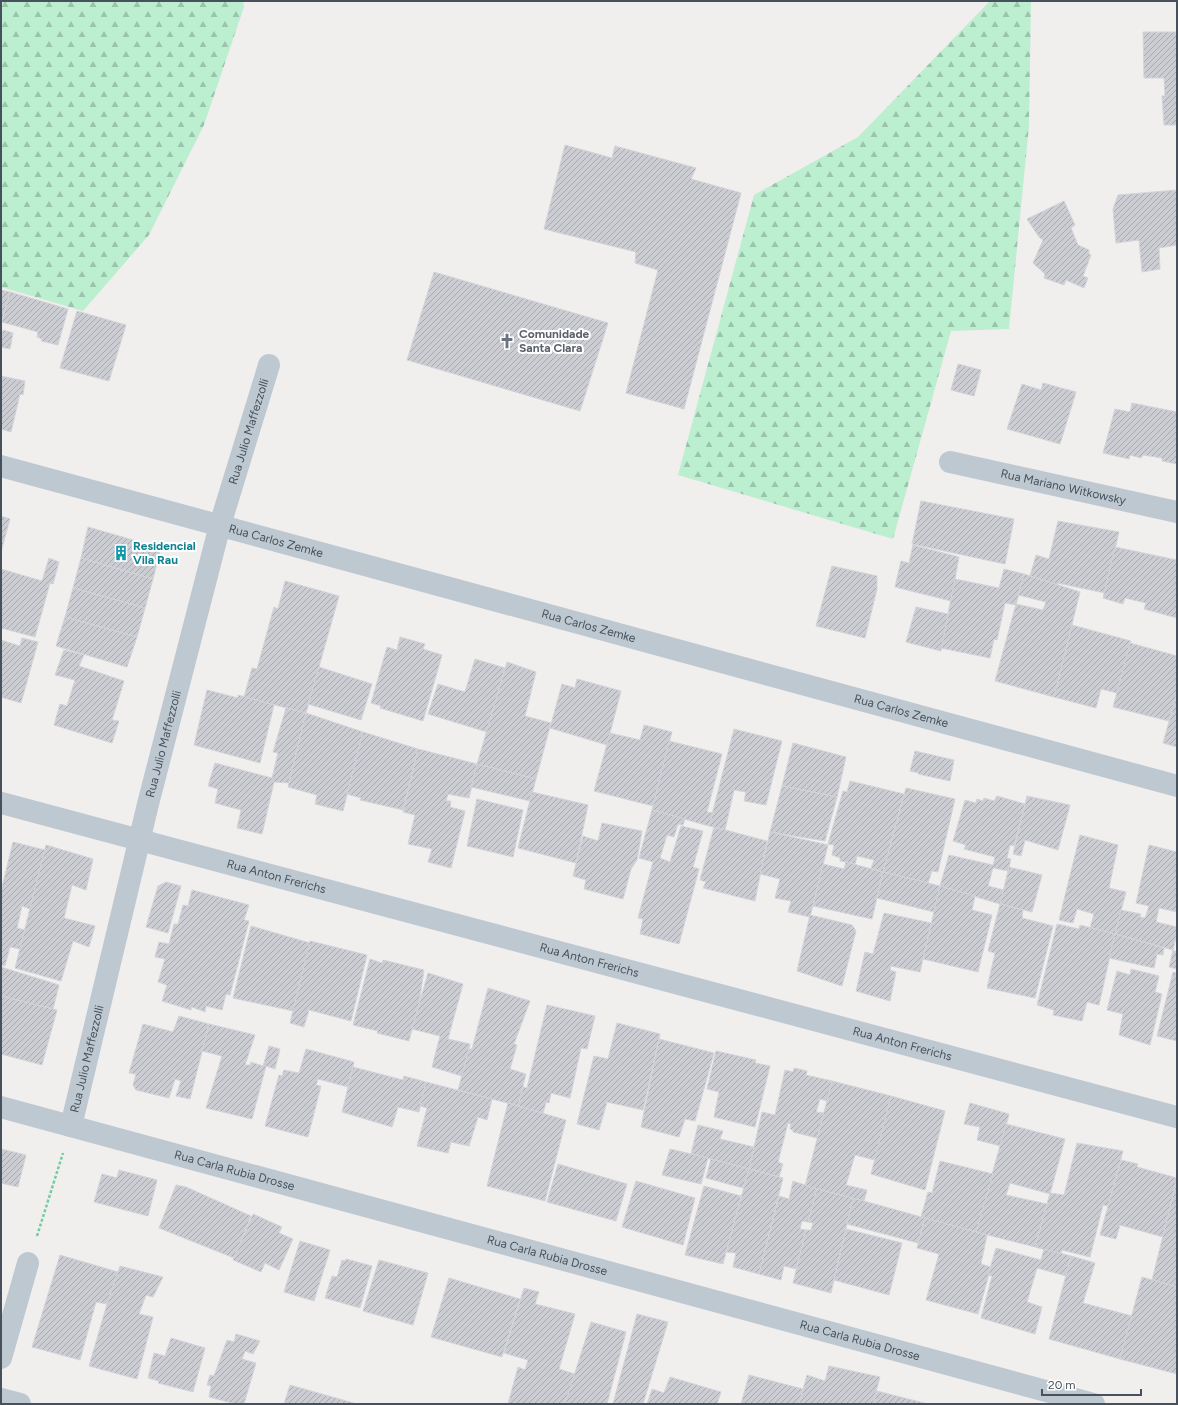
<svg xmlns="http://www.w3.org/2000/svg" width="1178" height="1405" viewBox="0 0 1178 1405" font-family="Figtree,sans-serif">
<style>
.forest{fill:url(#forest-firs)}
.building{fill:url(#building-hatch);stroke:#d2d4da}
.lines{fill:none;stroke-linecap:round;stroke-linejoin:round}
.path{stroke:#73cda2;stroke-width:2.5;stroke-dasharray:3 2;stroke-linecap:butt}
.minor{stroke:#bec8d0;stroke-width:22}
.labels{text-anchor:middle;stroke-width:4;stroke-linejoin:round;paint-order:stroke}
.worship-label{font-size:12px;font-weight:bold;fill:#5b616d;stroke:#fff;text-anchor:start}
.street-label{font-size:12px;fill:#46515c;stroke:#fff}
.culture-label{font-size:12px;font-weight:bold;fill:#0d838f;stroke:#fff;text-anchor:start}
</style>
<defs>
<pattern id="forest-firs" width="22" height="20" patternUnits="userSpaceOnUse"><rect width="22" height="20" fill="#bcefd0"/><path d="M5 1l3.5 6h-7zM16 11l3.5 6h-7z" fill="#9bc4ac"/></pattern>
<pattern id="building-hatch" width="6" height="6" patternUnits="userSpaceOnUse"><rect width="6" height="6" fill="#cbcdd3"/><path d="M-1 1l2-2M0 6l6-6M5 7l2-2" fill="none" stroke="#a7a9ae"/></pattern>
</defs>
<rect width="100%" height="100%" fill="#f1eeee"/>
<g class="forest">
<polygon points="1,1 243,1 244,7 204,125 149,235 83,311 1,287"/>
<polygon points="990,1 1031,1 1029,126 1009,329 951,331 893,539 678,475 754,195 858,137"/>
</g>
<g class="building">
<polygon points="1143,32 1177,32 1177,125 1164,125 1162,96 1165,96 1164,78 1144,78"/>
<polygon points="565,145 612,158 615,146 696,168 691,179 741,193 684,409 626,393 658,270 635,263 636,252 544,229"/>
<polygon points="1177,190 1177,245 1159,248 1160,269 1142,272 1139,240 1116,243 1113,209 1118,195"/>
<polygon points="1064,201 1075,225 1071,228 1078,245 1089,250 1089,254 1091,255 1083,276 1088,278 1084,288 1066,280 1064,285 1044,278 1045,274 1033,263 1043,240 1039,237 1027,219"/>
<polygon points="434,272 608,323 580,411 407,360"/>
<polygon points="1,290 10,292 1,325"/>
<polygon points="10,292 68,309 58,345 41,341 42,339 37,337 38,332 2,322"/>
<polygon points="77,311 126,325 109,381 60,368"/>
<polygon points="3,330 13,333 10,349 1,347 1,336"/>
<polygon points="958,364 981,370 974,396 951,390"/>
<polygon points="1,376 25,381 23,395 20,394 11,432 1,429"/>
<polygon points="1043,383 1076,392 1060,444 1007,429 1022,384 1041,390"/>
<polygon points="1132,403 1177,412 1177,464 1162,461 1162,458 1143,455 1141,458 1130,455 1129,459 1103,453 1115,409 1130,412"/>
<polygon points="921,501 1014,519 1005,564 912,544"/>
<polygon points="1,516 10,519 1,552"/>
<polygon points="1058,521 1119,532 1105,593 1057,583 1058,585 1030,576 1036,555 1049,559"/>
<polygon points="88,527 161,548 153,579 81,558"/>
<polygon points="913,545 959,557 951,601 895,587 901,561 909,563"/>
<polygon points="1115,547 1177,560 1177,618 1144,609 1146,603 1125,598 1123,604 1103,598"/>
<polygon points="49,558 59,562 53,584 50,583 35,637 1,628 1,569 42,581"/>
<polygon points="81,558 153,579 145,608 73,588"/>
<polygon points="832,566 877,576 877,589 865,638 816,626"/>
<polygon points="1004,569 1024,574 1016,605 1005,603 997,640 994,639 990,658 941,648 955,579 999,588"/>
<polygon points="1024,574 1080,592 1054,697 995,681 1016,604 1043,610 1046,602 1018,595"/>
<polygon points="285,581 339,596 306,713 244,697 252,668 257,669 274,607 278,609"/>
<polygon points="73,588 145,608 137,637 65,617"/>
<polygon points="916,607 948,614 941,651 906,642"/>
<polygon points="65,617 137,637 127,667 56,646"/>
<polygon points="1072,625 1131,641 1117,693 1101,689 1096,708 1054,697"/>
<polygon points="400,637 425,644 423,649 442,655 423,721 380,708 381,706 371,703 387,647 397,650"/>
<polygon points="22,638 38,642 21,703 1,697 1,640 20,646"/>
<polygon points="1130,643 1177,656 1177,693 1169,721 1113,707"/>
<polygon points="64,650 84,655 79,666 124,681 112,720 119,721 112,743 54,725 60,704 67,706 75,680 55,675"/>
<polygon points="475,659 505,668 487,732 428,714 438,684 465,692"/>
<polygon points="507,662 536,672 525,716 551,723 536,779 477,764"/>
<polygon points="319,667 372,684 361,720 308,704"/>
<polygon points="577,679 621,691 607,745 550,728 562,684 575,688"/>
<polygon points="207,690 238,698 238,695 274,705 260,763 194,745"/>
<polygon points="1177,693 1177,747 1163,743"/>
<polygon points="286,708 306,713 289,783 274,782 262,834 237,828 241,810 215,803 218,789 208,786 215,763 272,778 278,753 273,752"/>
<polygon points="306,713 363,732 343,811 315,804 317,795 288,787"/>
<polygon points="644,725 672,732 653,806 594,791 610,733 640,740"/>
<polygon points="734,729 782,741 766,805 744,801 746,792 734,790 725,830 709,826"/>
<polygon points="363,732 418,749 403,810 360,800 361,798 347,794"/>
<polygon points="669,741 722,754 707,812 713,813 709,826 652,810"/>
<polygon points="793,743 846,757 837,797 782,786"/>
<polygon points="418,749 477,764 469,798 448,794 446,801 451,801 450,807 465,811 451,868 428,862 432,849 408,844 415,815 403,812"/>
<polygon points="915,751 954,760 950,781 918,774 919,773 910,771"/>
<polygon points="477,764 536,779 530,801 471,787"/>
<polygon points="850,781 904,794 883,872 871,868 874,860 857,856 855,864 840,861 840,858 832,855 834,845 828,844 843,791 847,792"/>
<polygon points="782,786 837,797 825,841 770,832"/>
<polygon points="906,788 955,799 938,872 932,871 928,883 883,872"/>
<polygon points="532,792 588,805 576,863 518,848"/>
<polygon points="997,796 1025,804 1014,846 1010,845 1007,858 1011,859 1008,871 993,868 988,886 1004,890 1000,904 940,886 949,855 993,865 995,857 964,849 966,845 953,841 965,800 976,803 977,799 983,801 984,798 994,801"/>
<polygon points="1027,796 1070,805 1058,850 1025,840 1021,856 1013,854"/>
<polygon points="477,799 523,810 513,857 467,846"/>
<polygon points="652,810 685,819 683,825 678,824 674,837 667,835 660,858 670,862 681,826 703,831 693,867 699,869 679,944 640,934 643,919 638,918 653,862 639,858"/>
<polygon points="602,823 642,831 637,860 631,869 623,899 584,889 586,880 573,876 583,836 598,841"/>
<polygon points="714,827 767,841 755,901 703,888 706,882 700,880"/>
<polygon points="770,832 828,845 810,917 788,912 791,901 775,898 780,879 760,874"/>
<polygon points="1080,835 1118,845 1109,888 1126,892 1115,934 1090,928 1094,914 1077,909 1073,923 1059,920"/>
<polygon points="13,842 45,850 30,909 22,906 17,928 25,930 20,949 10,947 5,966 1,965 1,891"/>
<polygon points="46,845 93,859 86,890 72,885 64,918 95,926 89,947 73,941 61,981 15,968"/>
<polygon points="1149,845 1177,852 1177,912 1159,908 1156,922 1177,927 1177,933 1173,950 1115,934 1121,910 1141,914 1140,917 1145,918 1149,906 1136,903"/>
<polygon points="846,862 883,872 872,919 813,906 823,864 844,869"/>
<polygon points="1009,867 1042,875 1032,912 1000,904"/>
<polygon points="883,872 940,886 934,912 877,898"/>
<polygon points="166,882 181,886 168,933 146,927 158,886"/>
<polygon points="940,886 975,896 972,910 992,915 978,972 923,959"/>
<polygon points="192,890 249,905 244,920 249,921 230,995 226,994 222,1010 206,1006 205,1012 192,1007 191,1010 162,1001 167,985 158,982 165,959 155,957 159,942 169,944 174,924 178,924 183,905 188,906"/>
<polygon points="1000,904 1023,910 1022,918 1053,926 1035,998 987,988 995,953 988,951"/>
<polygon points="884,913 931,923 920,972 891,966 890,970 896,972 890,1001 856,991 865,952 873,954"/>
<polygon points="810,915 852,925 856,931 842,986 797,971"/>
<polygon points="1057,924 1079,929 1080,925 1115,934 1099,1005 1087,1002 1082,1021 1053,1015 1054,1010 1037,1005"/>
<polygon points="251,926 310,943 293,1011 233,998"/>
<polygon points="1115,934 1164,948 1163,955 1157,954 1154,968 1109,958"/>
<polygon points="310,941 367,955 351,1021 309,1010 304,1027 290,1023"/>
<polygon points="1173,950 1177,952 1177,969 1169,967"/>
<polygon points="370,959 382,963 383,960 424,970 419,1004 409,1041 377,1033 378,1031 353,1025"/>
<polygon points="1,967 59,985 53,1009 1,996"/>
<polygon points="1131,969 1159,976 1155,992 1162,994 1150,1045 1119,1035 1123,1014 1107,1010 1117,971 1130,975"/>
<polygon points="1173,972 1177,973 1177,1041 1157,1036"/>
<polygon points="428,973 463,984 448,1039 470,1044 462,1076 432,1067 440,1036 412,1029"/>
<polygon points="488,988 530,1001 514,1044 517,1045 510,1069 526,1074 518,1106 458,1090 469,1049 472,1049"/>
<polygon points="1,996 57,1010 42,1065 1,1054"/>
<polygon points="547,1005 595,1016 587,1049 581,1048 570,1098 551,1093 549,1103 546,1102 543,1114 518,1106 523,1087 527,1088"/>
<polygon points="179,1016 209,1024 190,1099 176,1096 181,1081 175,1079 169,1098 136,1090 133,1085 136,1074 129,1073 143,1024 173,1032"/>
<polygon points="617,1023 660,1034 643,1110 607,1102 599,1130 577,1124 594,1056 608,1059"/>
<polygon points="209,1024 255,1035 245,1065 250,1065 251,1062 263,1066 269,1046 280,1049 275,1069 266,1066 252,1119 206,1108 222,1056 202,1051"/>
<polygon points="659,1039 714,1053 695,1121 685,1119 679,1137 641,1127"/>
<polygon points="306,1049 354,1062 348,1087 318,1079 316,1085 321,1086 308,1137 265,1126 279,1075 282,1076 284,1070 299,1073"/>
<polygon points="716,1051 756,1060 755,1063 770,1066 755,1127 714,1117 719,1092 707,1089"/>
<polygon points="353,1067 403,1080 404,1076 426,1082 419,1112 398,1107 392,1127 342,1112"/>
<polygon points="794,1068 807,1071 806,1075 832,1081 827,1101 820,1099 816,1112 824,1113 817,1138 793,1132 793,1130 790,1129 791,1124 788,1123 778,1162 783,1164 779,1177 749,1169 762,1112 775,1115 785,1070 793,1072"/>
<polygon points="832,1081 891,1096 875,1160 855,1155 846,1185 867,1190 864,1201 805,1186"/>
<polygon points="426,1082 492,1099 487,1120 478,1117 469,1146 451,1142 448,1153 417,1146 427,1108 420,1106"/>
<polygon points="891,1096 945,1111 925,1190 871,1174"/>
<polygon points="508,1103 566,1120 545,1201 487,1186"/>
<polygon points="970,1103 1009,1114 1001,1146 977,1140 980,1127 964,1124"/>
<polygon points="1006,1124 1065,1139 1050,1194 1010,1183 1006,1195 1047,1204 1035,1247 976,1232"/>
<polygon points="698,1125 723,1131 720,1139 754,1147 749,1169 691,1154"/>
<polygon points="1077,1143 1123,1151 1108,1206 1103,1205 1090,1257 1062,1250 1061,1254 1035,1247 1050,1193 1064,1195"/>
<polygon points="1,1149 26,1155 18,1187 1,1183"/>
<polygon points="670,1149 708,1158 701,1184 662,1175"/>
<polygon points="711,1159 749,1169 743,1188 706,1178"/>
<polygon points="1121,1160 1138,1164 1137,1167 1177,1178 1163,1237 1120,1225 1116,1239 1100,1235"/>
<polygon points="940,1161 993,1174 976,1232 921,1217 928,1192 932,1193"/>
<polygon points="558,1164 627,1184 616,1221 547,1202"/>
<polygon points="749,1169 783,1178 759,1274 733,1267 736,1253 726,1252"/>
<polygon points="119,1170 157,1180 148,1216 94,1202 102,1174 117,1178"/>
<polygon points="1177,1179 1177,1287 1152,1280"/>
<polygon points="636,1181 695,1198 683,1245 622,1227"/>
<polygon points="793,1181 817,1189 808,1222 802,1221 800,1229 806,1230 796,1269 784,1266 781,1280 759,1274 779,1196 789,1199"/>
<polygon points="176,1185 186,1187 251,1216 234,1258 159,1228"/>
<polygon points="704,1186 741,1196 723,1264 685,1255"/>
<polygon points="817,1189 853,1198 831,1293 793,1283 806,1230 811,1230 813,1223 808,1222"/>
<polygon points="853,1198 925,1218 918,1243 847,1224"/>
<polygon points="253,1214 282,1227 279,1233 293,1239 279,1270 265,1263 261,1272 233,1260"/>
<polygon points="925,1218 987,1235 981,1264 991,1267 978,1314 926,1300 939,1254 917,1248"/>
<polygon points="846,1229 902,1243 889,1295 834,1280"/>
<polygon points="300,1241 330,1250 314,1301 284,1292"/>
<polygon points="996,1248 1041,1260 1044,1249 1071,1256 1066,1276 1037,1268 1027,1302 1042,1307 1035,1334 981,1318 992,1276 988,1275"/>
<polygon points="60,1255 118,1272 107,1304 96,1302 80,1360 32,1347"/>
<polygon points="1071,1256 1095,1263 1083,1303 1132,1316 1120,1359 1049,1339"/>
<polygon points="346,1259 372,1266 360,1308 325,1298 332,1276 337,1277 342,1260 345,1261"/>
<polygon points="379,1260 428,1273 413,1325 363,1311"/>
<polygon points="120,1266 163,1277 153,1297 146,1295 139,1314 153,1317 137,1379 89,1366 107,1304"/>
<polygon points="1142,1277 1177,1287 1177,1374 1120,1359"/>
<polygon points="449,1278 520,1299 502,1357 431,1337"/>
<polygon points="524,1288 539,1292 535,1304 575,1314 559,1369 575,1374 565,1404 508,1404 518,1367 525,1370 528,1360 504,1353"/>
<polygon points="637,1314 668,1322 643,1404 613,1404"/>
<polygon points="591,1322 626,1332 607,1404 565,1404"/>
<polygon points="236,1334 260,1341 253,1354 245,1351 242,1359 256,1363 244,1404 236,1404 209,1397 211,1386 207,1385 210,1375 214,1376 227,1340 234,1342"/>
<polygon points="171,1338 205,1348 193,1392 158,1383 159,1381 148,1378 154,1353 165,1356"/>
<polygon points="829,1366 880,1377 873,1404 799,1404 807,1375 825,1381"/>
<polygon points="749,1375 803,1389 799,1404 741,1404"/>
<polygon points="670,1377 721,1392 717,1404 647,1404 652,1389 664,1393"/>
<polygon points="290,1385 357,1404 284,1404"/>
<polygon points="877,1391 928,1404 873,1404"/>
</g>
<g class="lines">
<polyline class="path" points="37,1236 63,1153"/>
<g class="minor">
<path id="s1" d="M 950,462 L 1177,512"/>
<path id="s2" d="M 1,466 L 1177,786"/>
<path id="s3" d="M 1,803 L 1177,1117"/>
<path id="s4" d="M 1,1107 L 1094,1404"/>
<path id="s5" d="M 71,1126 L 148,804 L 220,525 L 269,365"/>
<polyline points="1,1358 28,1263"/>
<polyline points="1,1399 20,1404"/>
</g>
</g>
<defs>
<g id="church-bare" transform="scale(1.2)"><path d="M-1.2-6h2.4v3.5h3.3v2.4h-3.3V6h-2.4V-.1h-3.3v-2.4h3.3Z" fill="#6b7280" stroke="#fff" stroke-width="2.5" paint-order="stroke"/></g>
<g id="building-bare" transform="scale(1.2)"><path d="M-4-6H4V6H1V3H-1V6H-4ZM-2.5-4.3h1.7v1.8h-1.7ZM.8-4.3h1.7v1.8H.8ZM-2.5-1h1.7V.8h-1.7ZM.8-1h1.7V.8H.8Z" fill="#0f9aa8" stroke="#fff" stroke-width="2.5" paint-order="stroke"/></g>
</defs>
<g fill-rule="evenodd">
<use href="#church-bare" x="507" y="341"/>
<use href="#building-bare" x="121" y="553"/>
</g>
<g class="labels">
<g class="worship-label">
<text x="519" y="338">Comunidade<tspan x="519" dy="14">Santa Clara</tspan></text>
</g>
<g class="street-label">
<text dy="4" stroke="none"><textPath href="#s5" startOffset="717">Rua Julio Maffezzolli</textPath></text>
<text dy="4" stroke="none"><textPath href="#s1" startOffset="116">Rua Mariano Witkowsky</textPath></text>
<text dy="4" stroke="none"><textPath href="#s2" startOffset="285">Rua Carlos Zemke</textPath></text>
<text dy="4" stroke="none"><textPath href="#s2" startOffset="609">Rua Carlos Zemke</textPath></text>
<text dy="4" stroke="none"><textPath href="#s2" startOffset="933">Rua Carlos Zemke</textPath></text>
<text dy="4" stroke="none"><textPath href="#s5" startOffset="393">Rua Julio Maffezzolli</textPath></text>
<text dy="4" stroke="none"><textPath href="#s3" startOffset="285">Rua Anton Frerichs</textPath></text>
<text dy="4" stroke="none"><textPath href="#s3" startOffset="609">Rua Anton Frerichs</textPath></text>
<text dy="4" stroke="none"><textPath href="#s3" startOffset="933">Rua Anton Frerichs</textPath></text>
<text dy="4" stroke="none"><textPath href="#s5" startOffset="69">Rua Julio Maffezzolli</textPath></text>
<text dy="4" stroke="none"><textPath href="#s4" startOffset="242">Rua Carla Rubia Drosse</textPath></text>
<text dy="4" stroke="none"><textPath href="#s4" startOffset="566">Rua Carla Rubia Drosse</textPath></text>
<text dy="4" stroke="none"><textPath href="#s4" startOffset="890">Rua Carla Rubia Drosse</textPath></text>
</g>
<g class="culture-label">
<text x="133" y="550">Residencial<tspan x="133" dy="14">Vila Rau</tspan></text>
</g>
</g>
<rect width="1178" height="1405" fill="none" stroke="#46515c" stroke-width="4"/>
<path d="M1042 1389v6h99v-6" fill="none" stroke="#46515c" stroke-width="2"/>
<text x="1048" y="1389" font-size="12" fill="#46515c" stroke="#ffffff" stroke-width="3" paint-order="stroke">20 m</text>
</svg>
